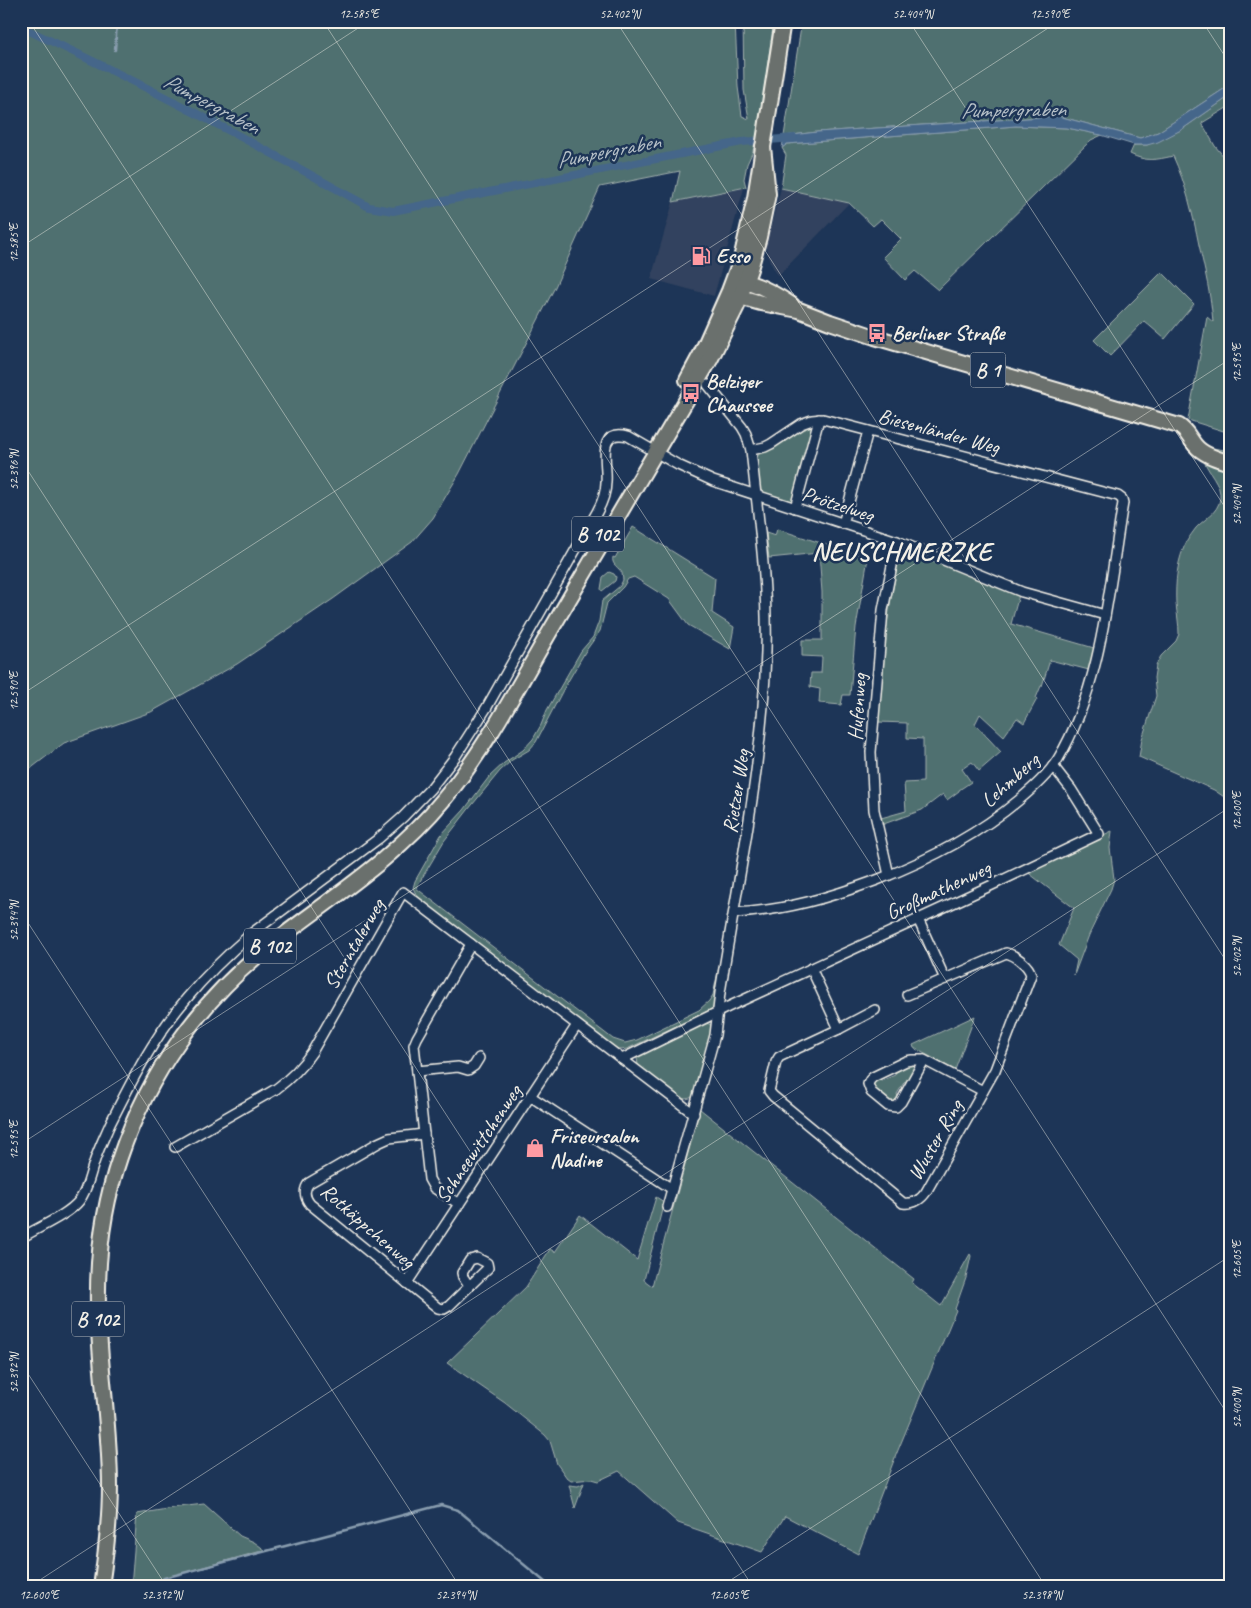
<svg xmlns="http://www.w3.org/2000/svg" width="1251" height="1608" viewBox="0 0 1251 1608" font-family="Caveat,sans-serif">
<style>
.built{fill:#32425e}
.green{fill:#507070;stroke:#a2b0ac}
.water{fill:#44668a;stroke:#8a9eb0}
.lines{fill:none;stroke-linecap:round;stroke-linejoin:round}
.stream{stroke:#8a9eb0;stroke-width:2.5}
.canal{stroke:#44668a;stroke-width:8}
.minor-casing{stroke:#f4f1e8;stroke-width:12}
.primary-casing{stroke:#f4f1e8;stroke-width:18}
.minor{stroke:#1d3557;stroke-width:9}
.primary{stroke:#6a706d;stroke-width:14}
.ticks{fill:none;stroke:#f4f1e8;stroke-width:1;stroke-opacity:0.45}
.labels{text-anchor:middle;stroke-width:5;stroke-linejoin:round;paint-order:stroke}
.shield{fill:#1d3557;stroke:#b4b9bc;stroke-width:1}
.shield-label{font-size:20px;font-weight:bold;fill:#f4f1e8}
.poi-label{font-size:21px;font-weight:bold;fill:#f4f1e8;stroke:#1d3557;text-anchor:start}
.street-label{font-size:21px;fill:#f4f1e8;stroke:#1d3557}
.water-label{font-size:22px;font-style:italic;fill:#b6c0c7;stroke:#1d3557}
.district-label{font-size:26px;font-weight:bold;letter-spacing:1px;fill:#f4f1e8;stroke:#1d3557}
.neatline{fill:none;stroke:#f4f1e8;stroke-width:2}
.ticks-label{font-size:12px;text-anchor:middle;fill:#f4f1e8}
</style>
<rect width="100%" height="100%" fill="#1d3557"/>
<filter id="ink" filterUnits="userSpaceOnUse"><feTurbulence type="fractalNoise" baseFrequency=".02" numOctaves="2"/><feDisplacementMap in="SourceGraphic" scale="10" xChannelSelector="R" yChannelSelector="G"/><feConvolveMatrix kernelMatrix="1 2 1 2 8 2 1 2 1" color-interpolation-filters="sRGB"/></filter>
<g filter="url(#ink)">
<g class="built">
<polygon points="744,188 714,296 651,279 673,202"/>
<polygon points="781,188 849,203 778,276 770,262 764,241 766,230 770,229"/>
</g>
<g class="green">
<polygon points="21,21 735,21 738,87 742,116 749,119 744,90 743,21 774,21 759,125 753,151 747,164 744,179 746,187 673,202 680,171 600,187 555,287 459,474 433,518 412,542 333,599 237,664 151,712 64,743 21,776"/>
<polygon points="802,21 1224,21 1230,28 1230,85 1158,132 1140,138 1058,116 817,132 784,136"/>
<path d="M 1230,96 L 1230,106 L 1202,123 L 1215,146 L 1230,164 L 1230,433 L 1188,420 L 1207,317 L 1213,322 C 1211,296 1205,271 1199,245 C 1193,215 1186,184 1173,156 C 1156,160 1146,162 1130,154 L 1134,145 L 1147,145 L 1181,130 Z"/>
<polygon points="1016,126 1067,128 1102,135 1091,140 938,290 915,271 905,280 883,257 901,239 881,219 873,226 849,203 781,188 786,155 782,148 787,144"/>
<polygon points="1162,272 1194,304 1165,339 1144,321 1110,356 1094,340"/>
<polygon points="814,424 794,505 764,495 758,489 756,458 760,453 802,426"/>
<path d="M 1213,448 L 1230,451 L 1230,801 L 1214,790 L 1139,757 L 1142,739 L 1156,696 L 1154,678 L 1156,665 L 1161,656 L 1176,641 L 1179,634 C 1179,624 1177,614 1176,604 C 1175,583 1177,559 1187,541 C 1190,536 1193,532 1196,528 C 1204,519 1218,513 1220,499 C 1222,483 1207,472 1203,458 L 1209,449 Z"/>
<path d="M 633,527 L 715,578 L 712,613 L 734,627 L 730,649 L 688,625 L 669,599 L 634,577 L 628,579 L 623,587 L 607,603 L 600,631 L 585,652 L 563,690 L 536,742 L 529,750 L 512,760 L 500,771 L 468,810 L 444,841 L 416,888 L 613,1039 L 625,1043 L 637,1040 L 699,1010 L 709,1001 L 713,995 L 721,957 L 754,758 L 756,737 L 756,715 L 760,716 L 758,742 L 715,1006 L 708,1011 L 627,1049 L 621,1050 L 613,1047 L 418,898 L 413,888 L 415,881 L 441,835 L 464,810 L 489,777 L 504,763 L 523,750 L 533,739 L 541,725 L 547,710 L 581,651 L 593,637 L 599,621 L 602,601 L 620,586 L 623,580 L 622,573 C 619,567 611,565 613,557 L 615,558 Z"/>
<polygon points="777,529 868,558 856,627 850,695 843,695 841,705 819,703 820,689 810,687 811,673 821,673 822,657 802,656 802,640 822,640 822,592 819,553 769,558 766,533 775,536"/>
<polygon points="901,548 1019,595 1011,624 1094,648 1089,670 1050,660 1042,686 1041,686 1036,698 1037,699 1024,723 1017,718 1004,736 980,714 975,724 1001,752 979,771 972,762 962,769 971,782 959,790 959,791 947,800 943,794 922,810 881,825 881,818 906,811 904,783 923,782 923,739 907,738 907,723 878,722 886,630 891,598"/>
<polygon points="609,572 614,574 616,577 615,581 602,591 601,589 603,577"/>
<polygon points="1112,831 1110,848 1114,879 1111,889 1089,935 1074,975 1077,960 1059,945 1074,908 1026,871"/>
<polygon points="975,1016 955,1070 914,1048 913,1045"/>
<path d="M 706,1023 L 712,1025 L 713,1030 L 694,1096 C 689,1099 685,1100 680,1097 L 638,1065 L 637,1058 L 641,1053 Z"/>
<polygon points="909,1063 913,1064 916,1068 909,1083 905,1081 897,1094 899,1100 891,1104 874,1092 872,1083 878,1077 881,1081 895,1075 897,1069"/>
<polygon points="700,1109 914,1279 912,1283 941,1306 970,1254 971,1256 966,1278 955,1309 956,1310 896,1455 858,1554 785,1516 762,1552 678,1523 619,1471 598,1481 591,1479 571,1481 567,1478 557,1464 550,1441 545,1435 505,1403 447,1363 526,1287 550,1249 555,1252 580,1215 637,1260 656,1197 664,1202 644,1280 652,1286"/>
<polygon points="584,1483 575,1508 569,1485 578,1486"/>
<polygon points="204,1504 240,1536 254,1542 265,1550 164,1578 145,1587 131,1587 137,1514 179,1507"/>
</g>
<polygon class="water" points="1230,85 1230,96 1181,130 1158,142 1147,145 1134,145 1101,135 1067,128 1016,126 787,144 782,148 784,136 817,132 1058,116 1140,138 1158,132"/>
<g class="lines">
<g class="stream">
<polyline points="115,50 117,21"/>
<polyline points="152,1587 164,1578 441,1505 458,1510 551,1587"/>
</g>
<path class="canal" d="M 21,27 C 140,82 255,143 369,207 L 393,211 L 742,142 L 794,138"/>
<g class="minor-casing">
<g id="minor">
<polyline points="795,508 819,419"/>
<polyline points="843,524 868,431"/>
<polyline points="889,875 874,810 871,752 883,610 897,541"/>
<path d="M 734,913 C 784,911 831,897 877,880 C 929,860 976,836 1019,800 C 1033,788 1048,775 1058,759 C 1102,686 1109,586 1123,503 L 1122,499 L 1118,496 L 823,419 L 812,420 L 801,424 L 771,444 L 765,447 L 751,450"/>
<polyline points="811,968 839,1029 875,1010"/>
<polyline points="907,995 945,979"/>
<path d="M 839,1029 L 779,1057 L 776,1062 L 769,1091 L 773,1096 L 903,1203 C 913,1204 920,1201 926,1192 L 995,1070 L 1031,975 C 1029,965 1015,955 1006,953 L 945,979 L 918,919"/>
<polyline points="622,1059 728,1007 990,886 1099,834 1071,789 1053,766"/>
<polyline points="924,1060 912,1060 906,1061 873,1077 870,1080 868,1084 871,1092 888,1106 896,1107 901,1102 924,1060 983,1091"/>
<polyline points="417,1071 458,1067 468,1070 474,1066 479,1058"/>
<polyline points="530,1096 672,1189"/>
<path d="M 424,1134 L 389,1138 L 378,1143 L 309,1183 C 303,1190 305,1198 310,1204 L 438,1308 L 444,1309 L 449,1306 L 488,1268 L 487,1263 L 477,1258 L 470,1260 L 462,1273 L 463,1277 L 469,1286"/>
<path d="M 175,1147 L 276,1089 C 291,1078 302,1067 312,1052 L 403,892 L 694,1114"/>
<polyline points="459,1204 434,1188 429,1179 414,1045 417,1038 471,944"/>
<path d="M 667,1207 L 715,1035 L 720,993 C 738,879 763,766 766,651 C 768,584 758,516 751,450 L 746,434 L 742,427 L 708,385"/>
<path d="M 21,1238 C 37,1228 68,1215 79,1201 C 87,1191 89,1178 93,1166 C 97,1152 104,1138 110,1124 C 132,1080 155,1035 187,998 C 207,974 229,953 252,933 L 378,839 L 403,817 L 431,788 L 455,757 L 487,707 L 597,512 C 602,503 606,493 606,482 C 608,464 595,428 628,436 L 678,465 L 713,481 L 897,541 L 1022,592 L 1105,615"/>
<polyline points="407,1283 577,1025"/>
</g>
</g>
<g class="primary-casing">
<g id="primary">
<path d="M 737,282 C 752,279 780,297 792,305"/>
<path d="M 732,293 L 740,297 L 761,303 L 799,310 L 830,322 L 875,337 L 1179,426 C 1187,431 1189,438 1195,445 C 1203,455 1218,459 1230,463"/>
<polyline points="687,380 701,354 729,291 741,259 755,198 783,21"/>
<path d="M 101,1587 C 106,1553 110,1520 110,1486 C 110,1426 99,1366 98,1306 C 97,1256 104,1204 120,1157 C 148,1074 200,1001 268,947 C 328,900 395,859 444,799 C 487,747 518,686 552,628 C 604,539 657,450 710,360 L 737,306 L 750,269 L 759,237 L 768,194 L 763,147"/>
</g>
</g>
<use href="#minor" class="minor"/>
<use href="#primary" class="primary"/>
</g>
</g>
<path class="ticks" d="M 29,21 L 1046,1587M 323,21 L 1230,1418M 616,21 L 1230,967M 909,21 L 1230,515M 1202,21 L 1230,64M 21,247 L 369,21M 21,460 L 753,1587M 21,695 L 1059,21M 21,912 L 460,1587M 21,1144 L 1230,359M 21,1363 L 167,1587M 29,1587 L 1230,807M 720,1587 L 1230,1256"/>
<defs>
<g id="fuel-bare" transform="scale(1.5)"><path d="M-5.5-6h7V0h2V4h1.3V-2.5L3-4.5l.8-.8L6-3V5H2.5V1h-1V6h-7ZM-4.2-4.7v3.2H.2V-4.7Z" fill="#ff9aa2" stroke="#1d3557" stroke-width="2.5" paint-order="stroke"/></g>
<g id="bus-bare" transform="scale(1.5)"><path d="M-5-6H5V4H4V6H2V4H-2V6H-4V4H-5ZM-3.5-4V0h7V-4ZM-3.5 1.2v1.5H-2V1.2ZM2 1.2v1.5H3.5V1.2Z" fill="#ff9aa2" stroke="#1d3557" stroke-width="2.5" paint-order="stroke"/></g>
<g id="shop-bare" transform="scale(1.5)"><path d="M-5-2.5h2.3a2.7 3.5 0 0 1 5.4 0H5L5.5 6h-11ZM-1.5-2.5h3a1.5 2.3 0 0 0-3 0Z" fill="#ff9aa2" stroke="#1d3557" stroke-width="2.5" paint-order="stroke"/></g>
</defs>
<g fill-rule="evenodd">
<use href="#fuel-bare" x="701" y="256"/>
<use href="#bus-bare" x="877" y="333"/>
<use href="#bus-bare" x="691" y="393"/>
<use href="#shop-bare" x="535" y="1148"/>
</g>
<g class="labels">
<g class="shield">
<rect x="970.5" y="352.5" width="35" height="35" rx="4"/>
<rect x="572" y="516.5" width="52" height="35" rx="4"/>
<rect x="244" y="928.5" width="52" height="35" rx="4"/>
<rect x="72" y="1301.5" width="52" height="35" rx="4"/>
</g>
<g class="shield-label">
<text x="988" y="377">B 1</text>
<text x="598" y="541">B 102</text>
<text x="270" y="953">B 102</text>
<text x="98" y="1326">B 102</text>
</g>
<g class="poi-label">
<text x="716" y="263">Esso</text>
<text x="892" y="340">Berliner Straße</text>
<text x="706" y="388">Belziger<tspan x="706" dy="24">Chaussee</tspan></text>
<text x="550" y="1143">Friseursalon<tspan x="550" dy="24">Nadine</tspan></text>
</g>
<g class="street-label">
<text transform="translate(939 431) rotate(15)" y="7">Biesenländer Weg</text>
<text transform="translate(838 504) rotate(18)" y="7">Prötzelweg</text>
<text transform="translate(857 707) rotate(-86)" y="7">Hufenweg</text>
<text transform="translate(1010 780) rotate(-42)" y="7">Lehmberg</text>
<text transform="translate(736 791) rotate(-81)" y="7">Rietzer Weg</text>
<text transform="translate(938 890) rotate(-25)" y="7">Großmathenweg</text>
<text transform="translate(354 944) rotate(-60)" y="7">Sterntalerweg</text>
<text transform="translate(935 1140) rotate(-60)" y="7">Wuster Ring</text>
<text transform="translate(478 1144) rotate(-56)" y="7">Schneewittchenweg</text>
<text transform="translate(368 1226) rotate(41)" y="7">Rotkäppchenweg</text>
</g>
<g class="water-label">
<text transform="translate(212 103) rotate(28)" y="8">Pumpergraben</text>
<text transform="translate(1013 109) rotate(-1)" y="8">Pumpergraben</text>
<text transform="translate(608 150) rotate(-11)" y="8">Pumpergraben</text>
</g>
<g class="district-label">
<text x="902" y="560">NEUSCHMERZKE</text>
</g>
</g>
<rect width="1251" height="1608" fill="none" stroke="#1d3557" stroke-width="55"/>
<rect x="28" y="28" width="1196" height="1552" class="neatline"/>
<g class="ticks-label">
<text x="359" y="18">12.585°E</text>
<text x="620" y="18">52.402°N</text>
<text x="913" y="18">52.404°N</text>
<text x="1050" y="18">12.590°E</text>
<text transform="translate(14 243) rotate(-90)" y="4">12.585°E</text>
<text transform="translate(1237 363) rotate(-90)" y="4">12.595°E</text>
<text transform="translate(14 470) rotate(-90)" y="4">52.396°N</text>
<text transform="translate(1237 505) rotate(-90)" y="4">52.404°N</text>
<text transform="translate(14 691) rotate(-90)" y="4">12.590°E</text>
<text transform="translate(1237 811) rotate(-90)" y="4">12.600°E</text>
<text transform="translate(14 921) rotate(-90)" y="4">52.394°N</text>
<text transform="translate(1237 957) rotate(-90)" y="4">52.402°N</text>
<text transform="translate(14 1140) rotate(-90)" y="4">12.595°E</text>
<text transform="translate(1237 1260) rotate(-90)" y="4">12.605°E</text>
<text transform="translate(14 1373) rotate(-90)" y="4">52.392°N</text>
<text transform="translate(1237 1408) rotate(-90)" y="4">52.400°N</text>
<text x="39" y="1599">12.600°E</text>
<text x="162" y="1599">52.392°N</text>
<text x="456" y="1599">52.394°N</text>
<text x="729" y="1599">12.605°E</text>
<text x="1042" y="1599">52.398°N</text>
</g>
</svg>
